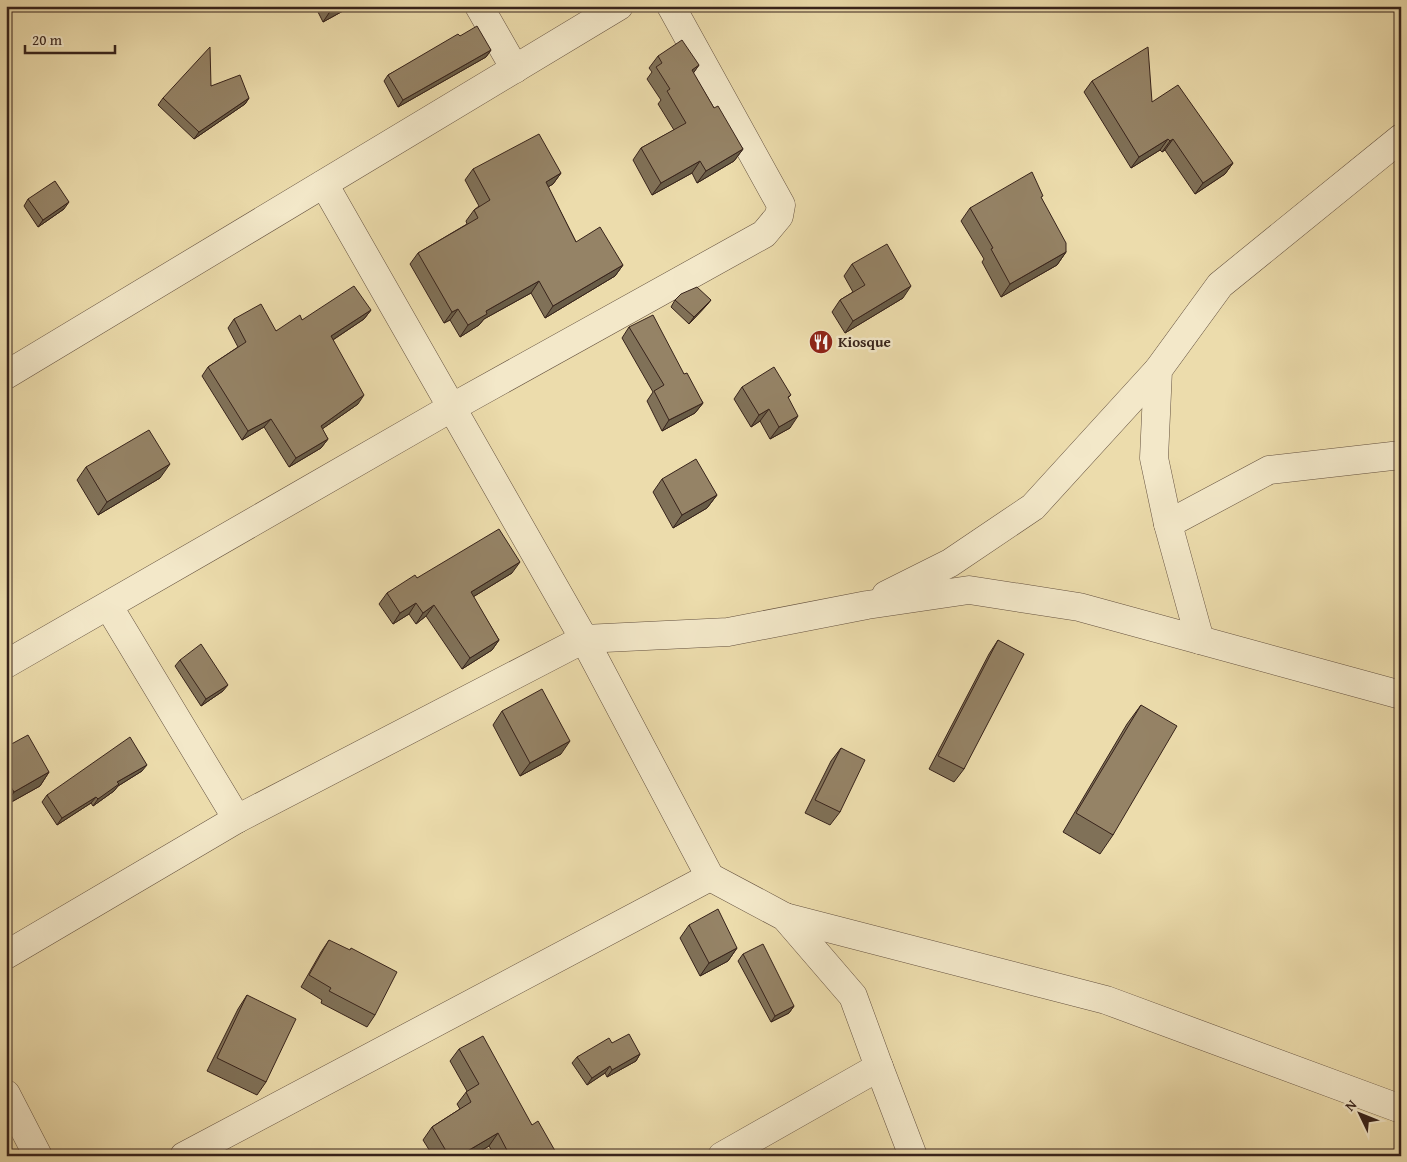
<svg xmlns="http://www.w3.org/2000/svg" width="1407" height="1162" viewBox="0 0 1407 1162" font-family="'Gentium Book Plus',serif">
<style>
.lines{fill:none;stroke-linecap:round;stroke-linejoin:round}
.minor-casing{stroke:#64513f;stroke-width:29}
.minor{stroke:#f3e8c9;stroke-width:28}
.wall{fill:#807158;stroke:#37231b}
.shaded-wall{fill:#685c47;stroke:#37231b}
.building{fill:#958366;stroke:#37231b}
.labels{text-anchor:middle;stroke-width:5;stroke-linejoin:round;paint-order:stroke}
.poi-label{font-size:15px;font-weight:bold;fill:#37231b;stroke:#f3e8c9;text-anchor:start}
</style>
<rect width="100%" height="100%" fill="#ecdcac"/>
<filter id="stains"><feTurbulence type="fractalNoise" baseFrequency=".004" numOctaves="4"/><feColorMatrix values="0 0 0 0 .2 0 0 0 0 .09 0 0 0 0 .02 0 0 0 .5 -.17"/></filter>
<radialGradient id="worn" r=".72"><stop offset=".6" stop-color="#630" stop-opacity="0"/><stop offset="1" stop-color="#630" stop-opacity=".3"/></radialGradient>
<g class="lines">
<g class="minor-casing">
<g id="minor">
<polyline points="479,6 515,69"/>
<polyline points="324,184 584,639 710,877 785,917 853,996 879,1067"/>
<polyline points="6,375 619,6"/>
<polyline points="1168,524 1269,470 1401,455"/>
<polyline points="886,595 950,563 1033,507 1158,370"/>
<polyline points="109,607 237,819"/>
<polyline points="1200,640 1168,524 1154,458 1158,370 1220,285 1401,138"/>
<polyline points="6,664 451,408 764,234 779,216 781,205 671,6"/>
<polyline points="785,917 1106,1000 1401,1109"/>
<polyline points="6,955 237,819 584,639 728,632 867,605 969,590 1079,607 1401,695"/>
<polyline points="6,1094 38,1156"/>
<polyline points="184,1156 710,877"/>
<polyline points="722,1156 879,1067 913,1156"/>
</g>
</g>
<use href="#minor" class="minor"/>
</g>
<g class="wall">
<polygon points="315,6 352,6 323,22"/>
<polygon points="460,36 491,50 486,57 398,107 384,81 388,75"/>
<polygon points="658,56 699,65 693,73 714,108 743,149 734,161 697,183 692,173 652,195 633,160 641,148 674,130 658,104 661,100 647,79 652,72 649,68"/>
<polygon points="1092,81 1152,102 1233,163 1225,174 1195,194 1165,150 1162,152 1160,150 1131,168 1084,92"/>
<polygon points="163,98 249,98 245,104 194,139 158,105"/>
<polygon points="473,169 561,173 553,184 548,187 576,242 623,265 615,276 545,318 531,293 484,319 479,325 460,337 450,320 444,323 410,264 418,253 467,224 466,221 474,210 479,206 465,180"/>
<polygon points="1041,198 1066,252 1057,265 1001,297 982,262 984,259 961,221 970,208"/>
<polygon points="28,199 64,209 38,227 24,206"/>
<polygon points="852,264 903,298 845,333 832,312 840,300 853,292 844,276"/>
<polygon points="675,300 711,300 706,306 689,324 671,307"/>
<polygon points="371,310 364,319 333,340 358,404 322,429 328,439 321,448 289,467 264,427 242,440 202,376 208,367 238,347 228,328 234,319 276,331 302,320"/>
<polygon points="629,327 684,374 703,403 695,413 662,431 647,401 653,392 622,338"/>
<polygon points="742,387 791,395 788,398 790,428 770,439 760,421 751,427 734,399"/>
<polygon points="86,467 160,478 98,515 77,480"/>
<polygon points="662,479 717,495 707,508 673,528 653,492"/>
<polygon points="512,573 473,597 499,640 492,650 462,669 426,616 416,624 409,614 393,624 379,604 387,593 417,578"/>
<polygon points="998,640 964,769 954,782 929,769 989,654"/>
<polygon points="180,660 223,691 201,706 175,666"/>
<polygon points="1141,705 1113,835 1100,854 1063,832 1127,724"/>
<polygon points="502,711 561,754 520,776 493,725"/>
<polygon points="6,747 49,772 40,786 6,805"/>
<polygon points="841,748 840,812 830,825 805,813 831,761"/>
<polygon points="142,771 118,786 114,791 93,806 91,803 57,825 42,802 47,795"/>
<polygon points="689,925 737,948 728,961 700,976 680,938"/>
<polygon points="329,940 375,1015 367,1027 321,1003 322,1000 301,987 321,952"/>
<polygon points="743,954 794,1006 789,1013 771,1022 738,961"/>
<polygon points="247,995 266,1082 257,1095 207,1071 238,1009"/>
<polygon points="612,1043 640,1054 636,1061 607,1077 605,1073 587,1085 572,1063 577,1057"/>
<polygon points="459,1049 532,1125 558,1156 495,1156 489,1146 472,1156 433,1156 423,1140 432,1127 460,1109 457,1104 467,1091 450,1061"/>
</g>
<g class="shaded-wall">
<polygon points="338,6 352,6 323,22 331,10"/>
<polygon points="491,50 486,57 398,107 403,100"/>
<polygon points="699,65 690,78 692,70"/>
<polygon points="249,98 245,104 194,139 199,132"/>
<polygon points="1168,139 1160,150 1131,168 1139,157"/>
<polygon points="1173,139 1165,150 1162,152 1170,141"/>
<polygon points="743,149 734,161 697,183 706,171"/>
<polygon points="700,161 692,173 652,195 661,183"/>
<polygon points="1233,163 1225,174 1195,194 1203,183"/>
<polygon points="561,173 553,184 538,193 546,182"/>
<polygon points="69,202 64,209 38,227 43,220"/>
<polygon points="1066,252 1057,265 1001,297 1010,284"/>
<polygon points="623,265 615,276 545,318 553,306"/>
<polygon points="539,281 531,293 484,319 479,325 460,337 468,325 486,311"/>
<polygon points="911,286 903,298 845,333 853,321"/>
<polygon points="711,300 706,306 689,324 694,317"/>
<polygon points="458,309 450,320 444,323 452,312"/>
<polygon points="371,310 364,319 325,345 331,336"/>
<polygon points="364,395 358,404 315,434 321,426"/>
<polygon points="703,403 695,413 662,431 669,420"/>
<polygon points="769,409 760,421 751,427 759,415"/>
<polygon points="798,416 790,428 770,439 779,427"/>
<polygon points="271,419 264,427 242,440 248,431"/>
<polygon points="328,439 321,448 289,467 296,458"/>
<polygon points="170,464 160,478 98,515 107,502"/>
<polygon points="717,495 707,508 673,528 682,515"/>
<polygon points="520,562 512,573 463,603 471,592"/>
<polygon points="416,603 409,614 393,624 400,613"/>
<polygon points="434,605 426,616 416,624 423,613"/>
<polygon points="499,640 492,650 462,669 470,658"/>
<polygon points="228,685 223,691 201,706 206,699"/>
<polygon points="570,741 561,754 520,776 530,763"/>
<polygon points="147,765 142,771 118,786 114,791 93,806 98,799 117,782"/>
<polygon points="49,772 40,786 6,805 6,804 14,792"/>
<polygon points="96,797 91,803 57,825 62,818"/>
<polygon points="737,948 728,961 700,976 709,963"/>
<polygon points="794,1006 789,1013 771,1022 775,1016"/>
<polygon points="640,1054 636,1061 607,1077 612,1070"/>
<polygon points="610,1066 605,1073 587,1085 592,1078"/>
<polygon points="498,1133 489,1146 472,1156 459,1156"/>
</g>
<g class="building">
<polygon points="329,6 338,6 331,10"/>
<polygon points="477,26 491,50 403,100 388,75 458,34 460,36"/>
<polygon points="682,40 699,65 692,70 714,108 718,106 743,149 706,171 700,161 661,183 641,148 686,123 667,91 670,89 656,67 662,63 658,56"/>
<polygon points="210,47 211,86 240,75 249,98 199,132 163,98"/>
<polygon points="1148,47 1152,102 1178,85 1233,163 1203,183 1173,139 1170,141 1168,139 1139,157 1092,81"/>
<polygon points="539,134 561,173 546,182 576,242 600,227 623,265 553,306 539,281 486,311 487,314 468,325 458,309 452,312 418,253 478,218 474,210 490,200 473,169"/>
<polygon points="1032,172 1043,196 1041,197 1066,243 1066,252 1010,284 991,249 993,248 970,208"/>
<polygon points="55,181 69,202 43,220 28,199"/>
<polygon points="887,244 911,286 853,321 840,300 865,285 852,264"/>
<polygon points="354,286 371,310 331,336 364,395 321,426 328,439 296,458 271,419 248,431 208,367 246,342 234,319 261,304 276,331 300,315 302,320"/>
<polygon points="697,287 711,300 694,317 675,300 681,294"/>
<polygon points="653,315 684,374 687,373 703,403 669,420 654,391 664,385 629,327"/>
<polygon points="774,367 791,395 788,397 798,416 779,427 769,409 759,415 742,387"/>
<polygon points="149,430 170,464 107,502 86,467"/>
<polygon points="696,459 717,495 682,515 662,479"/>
<polygon points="499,529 520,562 471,592 499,640 470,658 434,605 423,613 416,603 400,613 387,593 415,575 417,578"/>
<polygon points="998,640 1024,654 964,769 938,756"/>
<polygon points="201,644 228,685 206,699 180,660"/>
<polygon points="542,689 570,741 530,763 502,711"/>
<polygon points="1141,705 1177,726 1113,835 1076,813"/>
<polygon points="28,735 49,772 14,792 6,779 6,747"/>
<polygon points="130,737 147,765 117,782 119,784 98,799 96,797 62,818 47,795"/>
<polygon points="841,748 865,760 840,812 815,800"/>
<polygon points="718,909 737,948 709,963 689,925"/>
<polygon points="329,940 350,950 351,948 397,972 375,1015 329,991 331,988 309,975"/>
<polygon points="763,944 794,1006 775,1016 743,954"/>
<polygon points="247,995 296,1019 266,1082 217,1058"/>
<polygon points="629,1034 640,1054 612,1070 610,1066 592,1078 577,1057 609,1038 612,1043"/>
<polygon points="483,1036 532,1125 538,1121 558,1156 510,1156 498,1133 459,1156 449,1156 432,1127 471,1102 466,1092 479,1084 459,1049"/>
</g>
<defs>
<g id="restaurant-disc" transform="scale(1.25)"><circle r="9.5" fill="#8f2418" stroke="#f3e8c9"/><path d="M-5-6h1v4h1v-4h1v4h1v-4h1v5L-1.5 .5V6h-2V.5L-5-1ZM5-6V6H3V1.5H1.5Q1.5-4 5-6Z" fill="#fff"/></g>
</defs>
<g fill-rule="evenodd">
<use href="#restaurant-disc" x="821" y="342"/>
</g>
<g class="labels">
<g class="poi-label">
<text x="838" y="347">Kiosque</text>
</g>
</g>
<rect width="1407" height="1162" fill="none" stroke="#ecdcac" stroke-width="25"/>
<rect x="8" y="8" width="1392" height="1147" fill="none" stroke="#37231b" stroke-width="2.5"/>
<rect x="12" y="12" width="1382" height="1137" fill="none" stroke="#37231b"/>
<g transform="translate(1360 1114) rotate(313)" stroke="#f3e8c9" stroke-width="4" paint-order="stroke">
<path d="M0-4L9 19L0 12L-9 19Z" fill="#37231b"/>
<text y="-8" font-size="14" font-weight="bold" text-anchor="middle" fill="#37231b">N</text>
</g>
<path d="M25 45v8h90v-8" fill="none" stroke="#37231b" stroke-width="2.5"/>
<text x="32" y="45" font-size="15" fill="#37231b" stroke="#f3e8c9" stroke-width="4" paint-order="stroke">20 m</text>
<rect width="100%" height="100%" filter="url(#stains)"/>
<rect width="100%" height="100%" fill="url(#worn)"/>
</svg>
